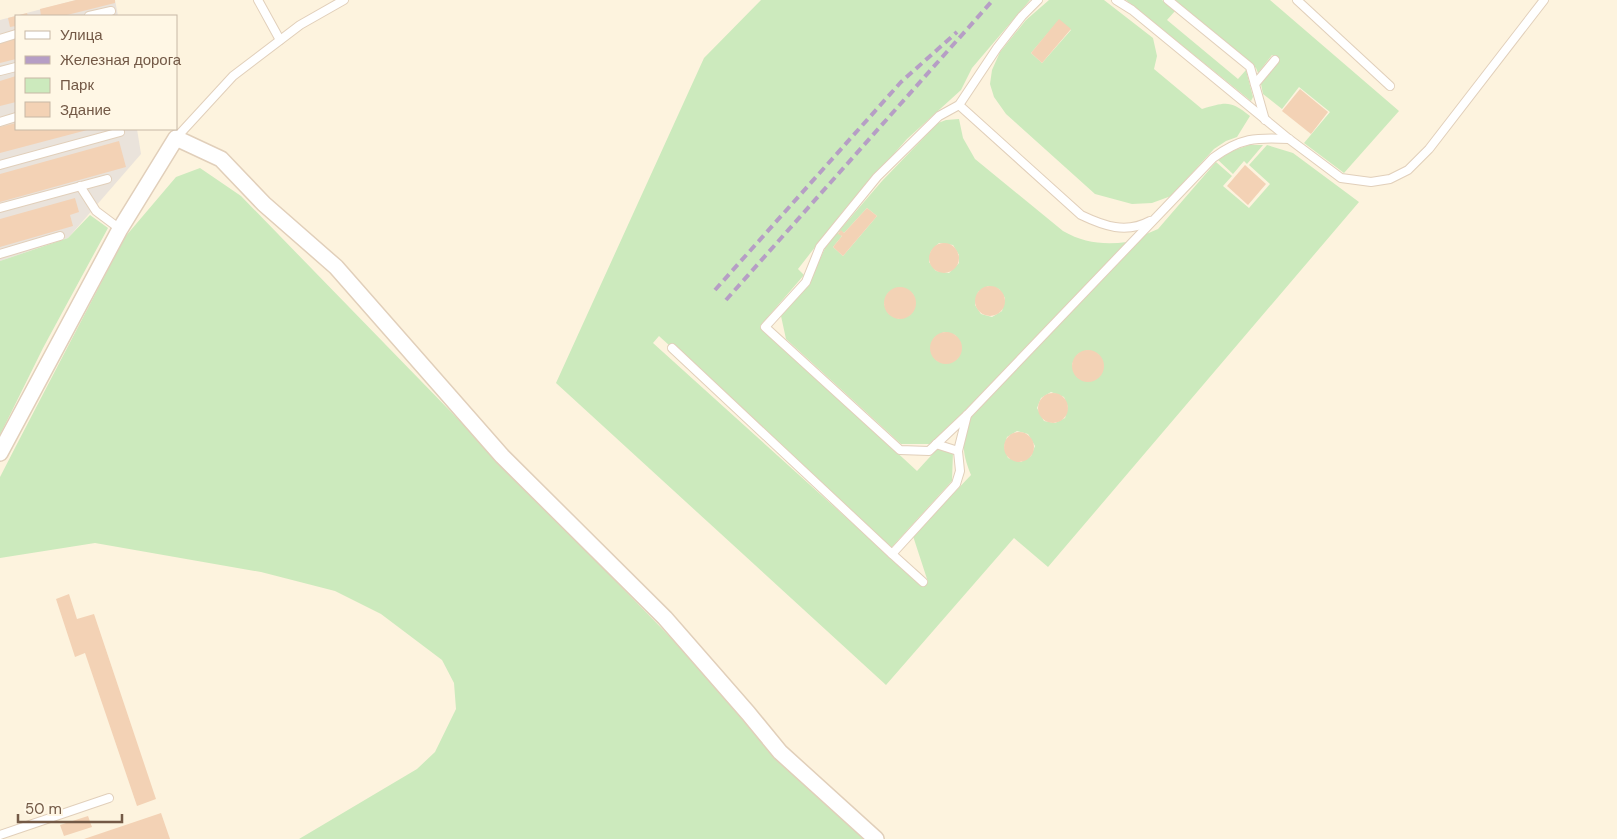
<svg xmlns="http://www.w3.org/2000/svg" width="1617" height="839" viewBox="0 0 1617 839" font-family="'DM Sans',sans-serif">
<style>
.industrial{fill:#eae3db}
.green{fill:#cceabd;fill-rule:evenodd}
.building{fill:#f3d2b5}
.lines{fill:none;stroke-linecap:round;stroke-linejoin:round}
.lane-casing{stroke:#e1cfba;stroke-width:10}
.street-casing{stroke:#e1cfba;stroke-width:18}
.lane{stroke:#fff;stroke-width:8}
.street{stroke:#fff;stroke-width:15}
.rail{stroke:#b69ec5;stroke-width:4;stroke-dasharray:8 5;stroke-linecap:butt}
</style>
<rect width="100%" height="100%" fill="#fdf3de"/>
<polygon class="industrial" points="76,0 115,0 118,16 16,16 16,129 137,129 141,154 68,238 0,261 0,20"/>
<g class="green">
<path d="M 761,0 L 1030,0 L 972,68 L 961,90 L 907,139 L 844,210 L 798,269 L 804,275 L 760,326 L 917,471 L 938,448 L 953,452 L 952,481 L 891,548 L 659,336 L 653,343 L 923,587 L 928,582 L 913,536 L 971,475 C 961,450 962,441 970,416 L 1144,235 L 1158,229 L 1216,162 L 1232,176 L 1223,186 L 1249,208 L 1270,184 L 1249,165 L 1267,145 L 1293,153 L 1359,202 L 1048,567 L 1014,538 L 886,685 L 556,383 L 704,58 ZM 1088,350 L 1099,355 L 1103,365 L 1100,376 L 1087,381 L 1077,377 L 1072,364 L 1078,354 ZM 1051,392 L 1064,397 L 1068,407 L 1065,418 L 1055,423 L 1044,421 L 1037,408 L 1041,398 ZM 1017,431 L 1028,434 L 1035,446 L 1031,456 L 1021,462 L 1008,458 L 1004,447 L 1007,437 Z"/>
<path d="M 1049,0 L 1104,0 L 1153,38 L 1157,56 L 1154,69 L 1202,109 C 1226,102 1230,100 1250,116 L 1237,137 L 1226,141 L 1214,149 L 1171,196 L 1152,203 L 1132,204 L 1095,194 L 1006,114 L 994,97 L 990,84 L 992,70 L 1000,52 L 1026,20 ZM 1059,20 L 1071,30 L 1042,63 L 1031,53 Z"/>
<polygon points="1126,0 1162,0 1175,11 1167,20 1238,79 1246,70 1253,97 1251,101"/>
<polygon points="1174,0 1270,0 1399,111 1344,173 1304,143 1330,112 1299,87 1282,109 1263,94 1261,84 1279,60 1272,55 1258,73 1256,68"/>
<path d="M 959,119 L 963,138 L 975,159 L 1063,231 C 1084,243 1104,245 1127,242 L 933,444 L 901,444 L 786,339 L 781,316 L 807,287 L 826,246 L 882,181 L 938,123 L 946,120 ZM 867,208 L 877,216 L 843,256 L 833,247 L 842,236 L 838,233 L 841,231 L 844,233 ZM 939,243 L 953,245 L 959,255 L 959,263 L 949,273 L 936,271 L 929,262 L 931,251 ZM 988,286 L 999,289 L 1005,298 L 1002,311 L 992,317 L 981,314 L 975,305 L 978,292 ZM 901,288 L 913,294 L 915,305 L 910,315 L 899,319 L 889,314 L 884,304 L 888,293 ZM 944,332 L 955,335 L 961,344 L 958,358 L 948,363 L 937,361 L 931,351 L 934,338 Z"/>
<polygon points="1249,145 1263,145 1247,164 1244,161 1233,174 1218,160 1232,151"/>
<polygon points="200,168 241,196 674,641 780,761 867,839 299,839 417,769 435,752 456,709 454,683 442,660 381,614 335,591 261,572 95,543 0,558 0,477 17,444 125,237 176,177"/>
<polygon points="90,215 108,228 43,348 0,435 0,261 68,238"/>
</g>
<g class="building">
<polygon points="76,0 115,0 115,3 63,16 41,16 40,9"/>
<polygon points="27,13 28,16 16,16 16,26 10,27 8,18"/>
<polygon points="1059,19 1071,29 1042,63 1031,53"/>
<polygon points="16,38 16,59 0,63 0,42"/>
<polygon points="16,76 16,102 0,106 0,81"/>
<polygon points="1300,89 1328,112 1311,134 1282,111"/>
<polygon points="16,123 16,129 91,129 0,153 0,127"/>
<polygon points="119,141 126,167 0,202 0,174"/>
<polygon points="1245,165 1266,184 1248,205 1227,186"/>
<polygon points="75,198 79,212 70,215 73,226 0,247 0,219"/>
<polygon points="867,208 877,216 843,256 833,247 842,236 838,234 841,230 844,233"/>
<circle cx="944" cy="258" r="15"/>
<circle cx="990" cy="301" r="15"/>
<circle cx="900" cy="303" r="16"/>
<circle cx="946" cy="348" r="16"/>
<circle cx="1088" cy="366" r="16"/>
<circle cx="1053" cy="408" r="15"/>
<circle cx="1019" cy="447" r="15"/>
<polygon points="69,594 77,619 94,614 156,799 137,806 85,653 75,657 56,599"/>
<polygon points="161,813 170,839 84,839"/>
<polygon points="88,816 92,827 64,836 60,825"/>
</g>
<g class="lines">
<g class="lane-casing">
<g id="lane">
<polyline points="258,0 280,40"/>
<path d="M 1038,0 L 1022,16 L 997,48 L 959,105 L 939,116 L 877,177 L 820,247 L 806,282 L 765,327 L 900,450 L 929,451 L 967,415 L 1213,158 C 1240,138 1256,137 1289,139"/>
<polyline points="1116,0 1132,10 1289,139 1341,178 1371,182 1390,179 1408,170 1429,149 1544,0"/>
<polyline points="1168,0 1250,67 1265,120"/>
<polyline points="1297,0 1390,86"/>
<polyline points="89,16 111,11"/>
<polyline points="0,39 16,34"/>
<polyline points="0,71 16,67"/>
<polyline points="1255,84 1275,60"/>
<path d="M 959,105 L 1081,215 C 1104,226 1126,234 1150,221"/>
<polyline points="0,122 16,117"/>
<polyline points="176,138 233,76 300,25 344,0"/>
<polyline points="0,165 120,132"/>
<polyline points="80,186 96,211 120,229"/>
<polyline points="0,208 107,179"/>
<polyline points="0,254 60,236"/>
<polyline points="672,348 892,554 956,484 960,471 958,451 967,415"/>
<polyline points="936,444 958,451"/>
<polyline points="892,554 923,582"/>
<polyline points="0,835 109,798"/>
</g>
</g>
<g class="street-casing">
<polyline id="street" points="0,453 120,229 176,138 221,159 264,204 336,267 502,456 665,618 748,713 780,752 876,839"/>
</g>
<use href="#lane" class="lane"/>
<use href="#street" class="street"/>
<g class="rail">
<polyline points="715,290 901,82 957,32"/>
<polyline points="726,300 993,0"/>
</g>
</g>
<rect x="15" y="15" width="162" height="115" fill="#fff7e5" stroke="#c7b8a5"/>
<rect x="25" y="31" width="25" height="8" fill="#ffffff" stroke="#c7b8a5"/>
<text x="60" y="40" font-size="15" fill="#735946">Улица</text>
<rect x="25" y="56" width="25" height="8" fill="#b69ec5" stroke="#c7b8a5"/>
<text x="60" y="65" font-size="15" fill="#735946">Железная дорога</text>
<rect x="25" y="78" width="25" height="15" fill="#cceabd" stroke="#c7b8a5"/>
<text x="60" y="90" font-size="15" fill="#735946">Парк</text>
<rect x="25" y="102" width="25" height="15" fill="#f3d2b5" stroke="#c7b8a5"/>
<text x="60" y="115" font-size="15" fill="#735946">Здание</text>
<path d="M18 814v8h104v-8" fill="none" stroke="#735946" stroke-width="2.5"/>
<text x="25" y="814" font-size="15" fill="#735946" stroke="#fff7e5" stroke-width="4" paint-order="stroke">50 m</text>
</svg>
